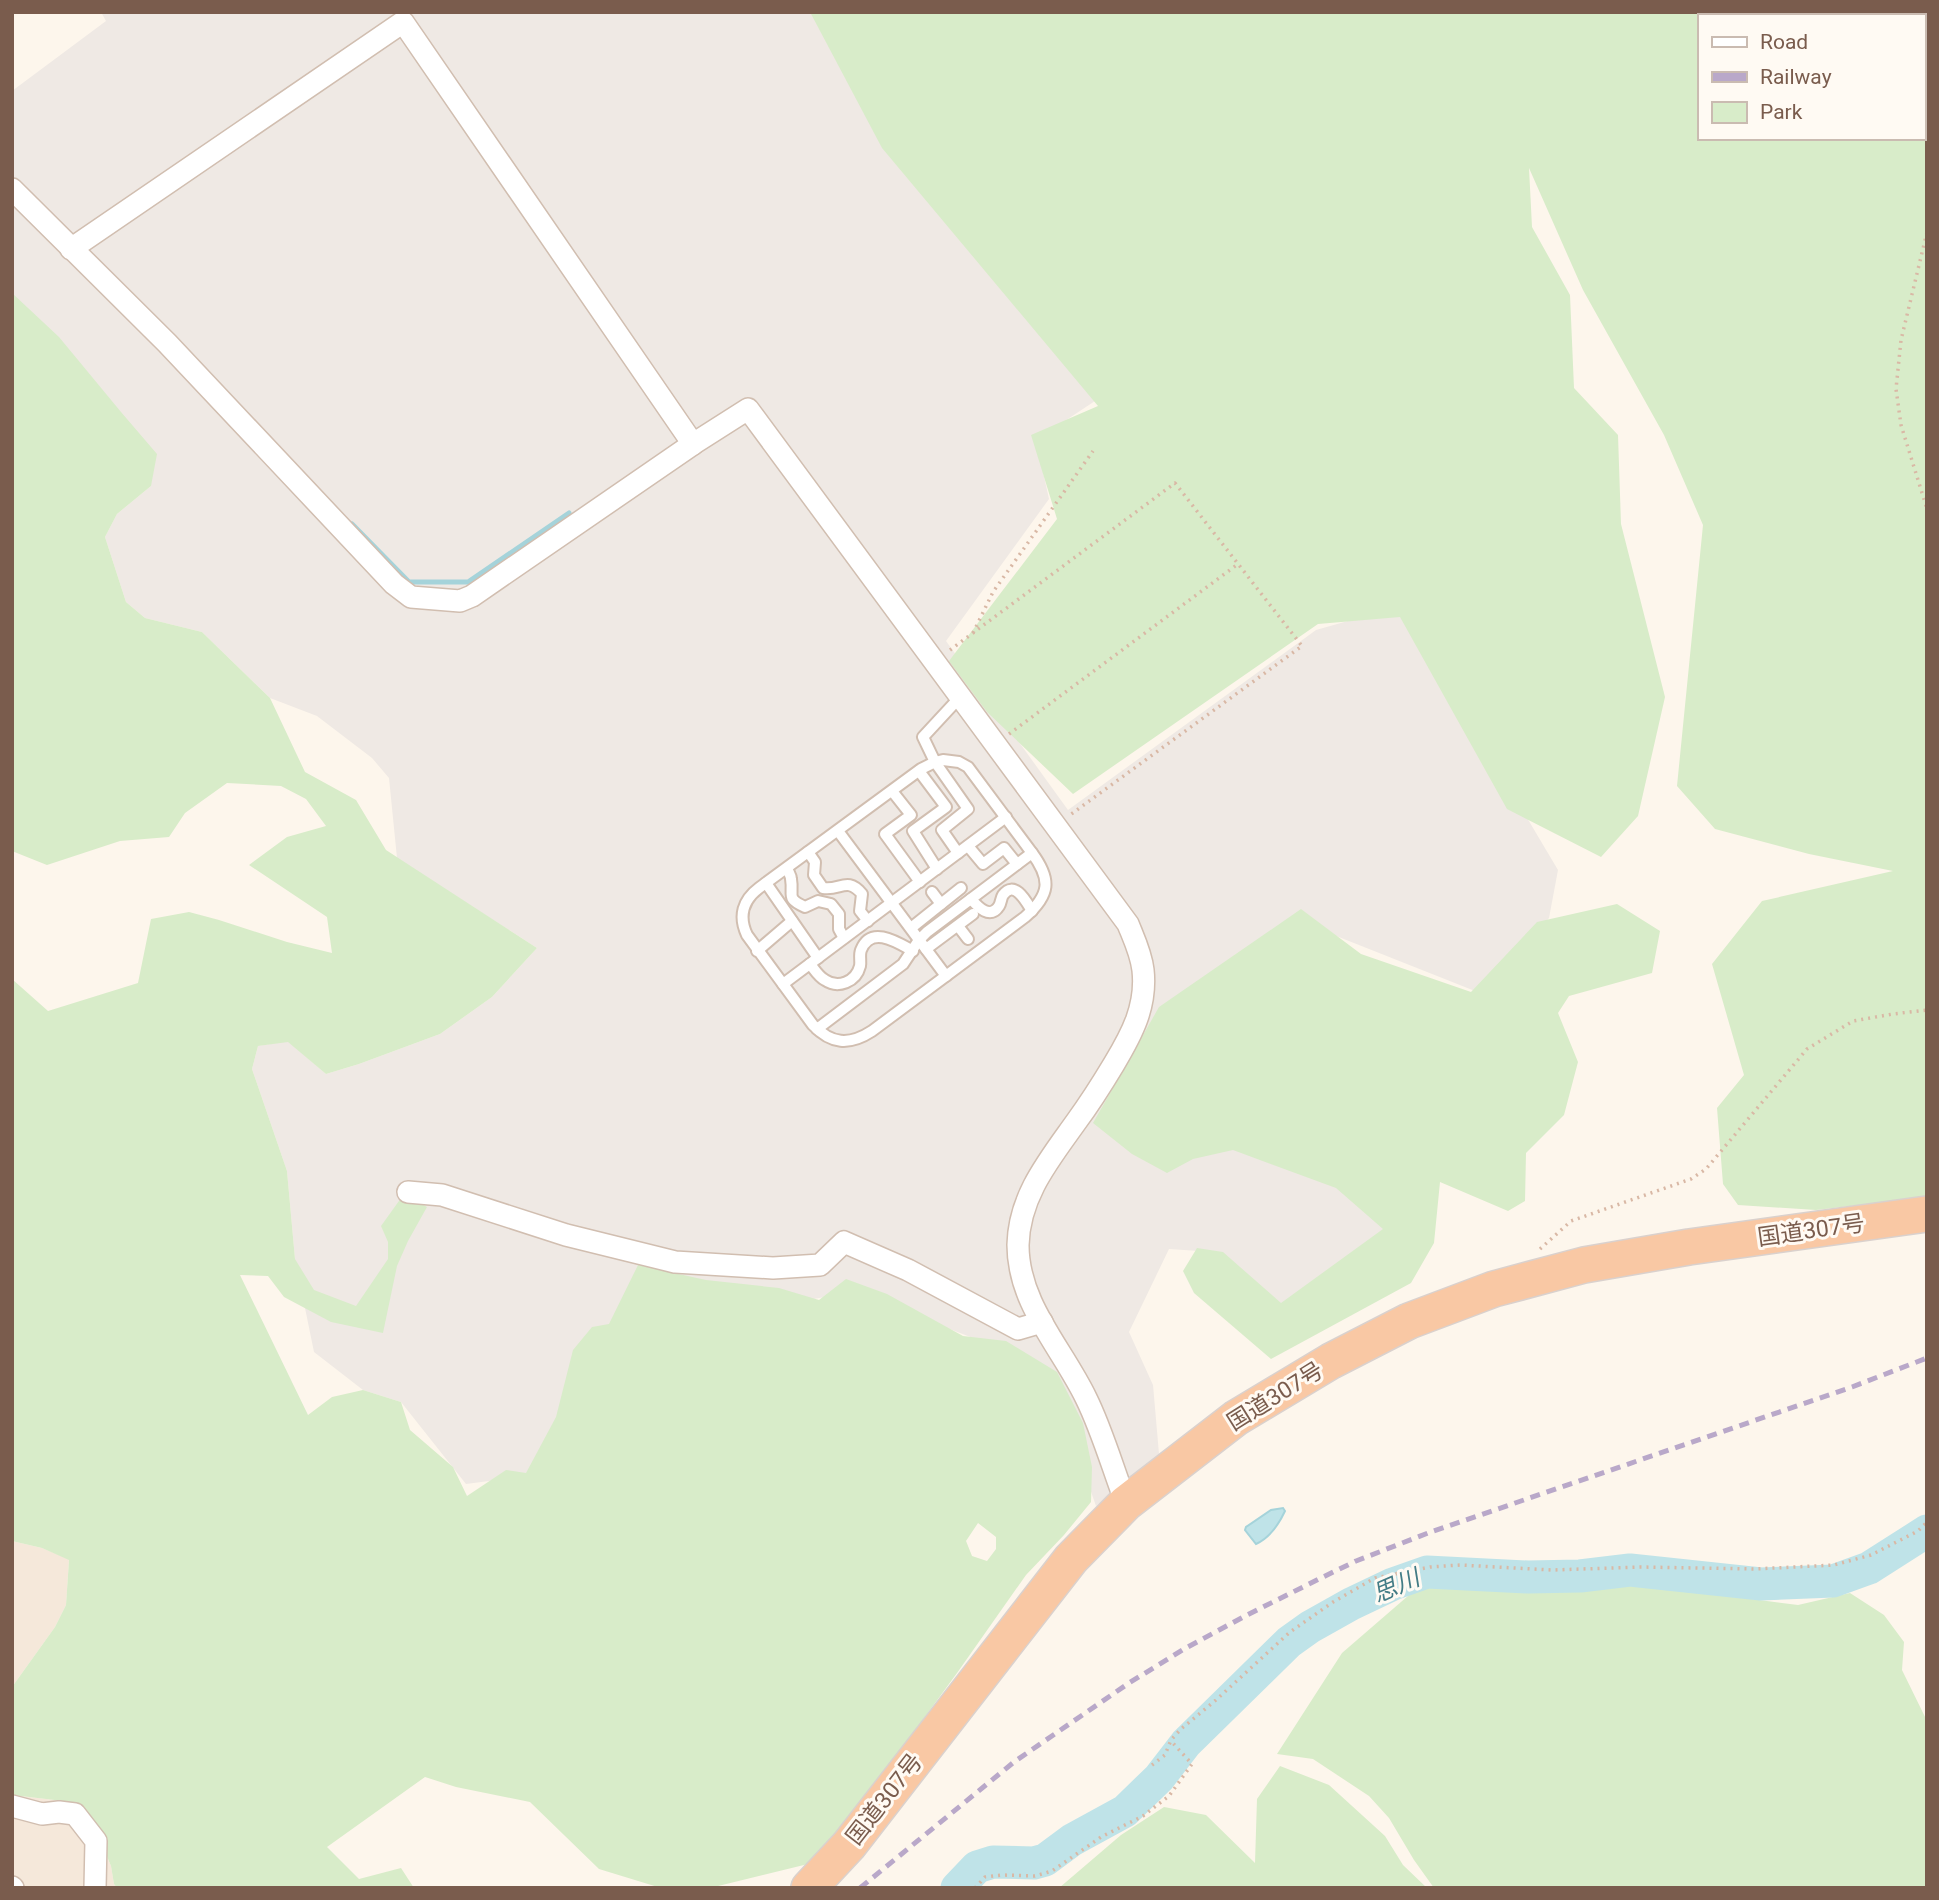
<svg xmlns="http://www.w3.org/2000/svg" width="1939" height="1900" viewBox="0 0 1939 1900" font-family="Roboto,'Noto Sans JP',sans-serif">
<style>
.residential{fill:#f5e8da}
.industrial{fill:#efe9e4}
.green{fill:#d8ecc9;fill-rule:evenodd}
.water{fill:#bfe3e8;stroke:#a5d3da;stroke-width:2}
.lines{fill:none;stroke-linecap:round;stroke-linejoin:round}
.stream{stroke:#a5d3da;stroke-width:5}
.river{stroke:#bfe3e8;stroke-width:33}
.service-casing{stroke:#d1beb0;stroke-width:14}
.minor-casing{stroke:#d1beb0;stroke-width:24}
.trunk-casing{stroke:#dad1cd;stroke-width:38}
.path{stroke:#d9b8a5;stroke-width:3.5;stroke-dasharray:2 5;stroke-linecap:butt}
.service{stroke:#fff;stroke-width:10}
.minor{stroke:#fff;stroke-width:21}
.trunk{stroke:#f9c8a4;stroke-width:35}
.rail{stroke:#b9a8c9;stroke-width:5;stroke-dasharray:10 7;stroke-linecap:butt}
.labels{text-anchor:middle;stroke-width:6;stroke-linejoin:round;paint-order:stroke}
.street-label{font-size:23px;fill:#7a5c4d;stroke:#fffaf3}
.water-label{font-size:24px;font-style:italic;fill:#437c86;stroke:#fffaf3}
</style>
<rect width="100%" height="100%" fill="#fdf6ec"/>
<g class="residential">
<polygon points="12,1541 42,1548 69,1559 66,1605 55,1627 12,1687"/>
<polygon points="12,1795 63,1801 92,1821 111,1866 114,1884 117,1888 12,1888"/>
</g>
<polygon class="industrial" points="101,12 819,12 1098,399 1036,440 1049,499 946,641 1068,810 1316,630 1401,606 1558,870 1549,918 1480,993 1306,924 1241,1134 1346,1178 1393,1228 1282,1308 1214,1252 1169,1249 1129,1332 1153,1385 1159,1454 1096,1506 1053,1382 1017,1355 854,1292 796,1302 534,1475 466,1484 401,1402 363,1390 314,1352 295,1259 287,1171 252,1069 258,1046 288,1041 326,1074 359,1064 440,1034 492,997 537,948 397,858 389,778 372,758 317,716 270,698 202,632 145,618 126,602 105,537 117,514 151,486 12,307 12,91 106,21"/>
<g class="green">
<path d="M 810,12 L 1927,12 L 1927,1197 L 1816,1210 L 1738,1205 L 1723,1184 L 1717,1108 L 1744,1075 L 1712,964 L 1762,901 L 1893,871 L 1809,854 L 1715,829 L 1677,786 L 1703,525 L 1664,435 L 1583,290 L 1529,168 L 1532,227 L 1570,295 L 1574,388 L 1618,435 L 1621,524 L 1665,697 L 1638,816 L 1601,857 L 1507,809 L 1400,617 L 1318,624 L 1073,794 L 987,712 L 949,661 L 1057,519 L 1031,435 L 1098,406 L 882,148 ZM 1699,16 L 1923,16 L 1923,138 L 1699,138 Z"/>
<path d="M 12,293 L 59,337 L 121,412 L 157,454 L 151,486 L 117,514 L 105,537 L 126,602 L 145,618 L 202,632 L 270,698 L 305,772 L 356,800 L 386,850 L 537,948 L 492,997 L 440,1034 L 359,1064 L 326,1074 L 288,1042 L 258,1046 L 252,1069 L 287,1171 L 295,1259 L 314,1290 L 356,1306 L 388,1259 L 388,1242 L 381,1226 L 404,1194 L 427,1207 L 408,1241 L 397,1266 L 383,1333 L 331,1322 L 284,1297 L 268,1276 L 240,1275 L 308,1415 L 332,1397 L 363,1390 L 401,1402 L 410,1430 L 453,1467 L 467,1496 L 506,1470 L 526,1473 L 556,1417 L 573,1350 L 592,1327 L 609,1324 L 638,1265 L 706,1280 L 779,1288 L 819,1300 L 846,1279 L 887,1294 L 963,1336 L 1006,1341 L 1057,1372 L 1083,1423 L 1092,1467 L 1091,1502 L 1064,1535 L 1026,1575 L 957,1673 L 856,1811 L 808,1864 L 710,1888 L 661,1888 L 599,1869 L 530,1802 L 456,1787 L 425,1777 L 327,1847 L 359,1879 L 401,1868 L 414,1888 L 117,1888 L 114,1884 L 111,1866 L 92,1821 L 63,1801 L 12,1795 L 12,1687 L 55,1627 L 66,1605 L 69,1560 L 42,1548 L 12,1541 L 12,979 L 48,1011 L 138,983 L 151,919 L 189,912 L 219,920 L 287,942 L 332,953 L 327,917 L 249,865 L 287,837 L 326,826 L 306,799 L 281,786 L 227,783 L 185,813 L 169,837 L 120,841 L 47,865 L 12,851 ZM 978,1523 L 996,1537 L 996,1549 L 987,1561 L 972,1556 L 966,1541 Z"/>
<polygon points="1617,904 1660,931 1652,973 1569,996 1558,1013 1578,1062 1564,1115 1526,1153 1525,1201 1508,1211 1440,1182 1434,1243 1411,1283 1271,1359 1194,1293 1183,1271 1197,1248 1223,1252 1281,1303 1383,1229 1336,1188 1233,1150 1193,1159 1167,1173 1132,1154 1093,1123 1159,1007 1301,909 1361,954 1471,992 1537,922"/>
<polygon points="1638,1575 1737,1597 1798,1605 1850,1593 1884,1615 1904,1642 1902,1670 1927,1721 1927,1888 1434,1888 1414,1860 1389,1818 1369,1796 1313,1759 1277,1754 1342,1653 1416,1589 1466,1582 1558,1585"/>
<polygon points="1280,1766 1329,1785 1385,1836 1403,1865 1427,1888 1059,1888 1121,1835 1164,1807 1206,1815 1255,1863 1257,1799"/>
</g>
<path class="water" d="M 1283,1508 L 1285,1511 C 1279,1524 1269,1538 1256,1544 L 1245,1530 L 1246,1527 L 1271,1510 Z"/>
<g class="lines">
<polyline class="stream" points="352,524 409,582 468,582 569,513"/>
<polyline class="river" points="957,1888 977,1867 993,1862 1034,1863 1045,1860 1072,1840 1125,1811 1159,1778 1186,1743 1289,1642 1310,1627 1351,1604 1393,1584 1427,1572 1528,1577 1580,1576 1630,1570 1761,1584 1833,1581 1869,1568 1927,1531"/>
<g class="service-casing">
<g id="service">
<path d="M 943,760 L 959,762 L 968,767 L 1032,853 C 1052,880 1050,895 1025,917 L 872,1031 C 849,1046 831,1044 813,1025 L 747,935 C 738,916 743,900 759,888 L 921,769 L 935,762 Z"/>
<polyline points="919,771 946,807 913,831 937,869"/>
<polyline points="892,791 911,815 885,834 920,882"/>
<polyline points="838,831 946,976"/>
<polyline points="968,846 983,864 1004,848 1017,864"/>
<path d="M 808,852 L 815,862 L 814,875 L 823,888 C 840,891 847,876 862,894 L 860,911 L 868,921"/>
<polyline points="958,853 942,830 968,809 935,762 923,737 961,696"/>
<path d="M 787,868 C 788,872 791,875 791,879 C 794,896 785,898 805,907 L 818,901 L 831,904 L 839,914 L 839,929 L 844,938"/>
<polyline points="766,883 818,958"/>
<polyline points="932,892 941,904"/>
<path d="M 971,899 C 978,907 990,920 999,906 C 1001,903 1001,898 1003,895 C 1015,879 1027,903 1032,911"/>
<polyline points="958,926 968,939"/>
<polyline points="911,928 961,888"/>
<polyline points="926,949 973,914"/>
<polyline points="757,951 792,921"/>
<path d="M 810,964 C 814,969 819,977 825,980 C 838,989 856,982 860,966 C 861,961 859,955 861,950 C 871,925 897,942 913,951"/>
<polyline points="783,984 1006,817"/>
<polyline points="817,1029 903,964 919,940 927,932 1032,853"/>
</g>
</g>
<g class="minor-casing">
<g id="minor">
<path d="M 12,189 L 167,343 L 394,584 L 411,597 L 460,601 L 472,596 L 693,444 L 748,409 L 1128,924 C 1134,939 1141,953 1143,970 C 1147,1006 1132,1034 1114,1064 C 1102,1084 1090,1103 1076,1122 C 1049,1160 1019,1196 1018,1245 C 1018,1304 1062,1348 1086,1398 C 1102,1430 1113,1469 1126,1503"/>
<polyline points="71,249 403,22 693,444"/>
<polyline points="408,1192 442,1195 566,1235 675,1262 773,1268 820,1265 844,1242 908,1270 1018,1329 1042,1322"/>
<polyline points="12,1806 42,1814 59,1812 75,1814 96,1841 95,1888"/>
<polyline points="12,1887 13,1888"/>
</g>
</g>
<g class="trunk-casing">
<polyline id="trunk" points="809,1888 849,1845 1071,1559 1126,1503 1236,1418 1331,1361 1409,1321 1494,1289 1584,1265 1689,1247 1927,1214"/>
</g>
<g class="path">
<polyline points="1927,232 1901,340 1896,389 1901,425 1927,509"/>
<polyline points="973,633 993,592 1093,451"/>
<polyline points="950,650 1175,483 1302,646 1070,815"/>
<polyline points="1009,734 1238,564"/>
<polyline points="1540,1249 1571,1221 1691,1179 1706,1169 1807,1049 1853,1021 1893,1014 1927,1010"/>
<polyline points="1152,1765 1165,1755 1171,1740 1181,1729 1216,1700 1290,1632 1333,1602 1375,1578 1430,1567 1460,1565 1552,1570 1641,1567 1754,1569 1834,1565 1871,1555 1918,1531 1927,1522"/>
<polyline points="975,1888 985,1877 1002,1875 1035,1876 1052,1871 1101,1837 1143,1816 1169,1796 1192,1764 1171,1741"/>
</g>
<use href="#service" class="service"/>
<use href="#minor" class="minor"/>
<use href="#trunk" class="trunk"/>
<polyline class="rail" points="860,1888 1014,1762 1129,1683 1184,1649 1247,1615 1319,1579 1356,1561 1428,1533 1852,1387 1927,1358"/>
</g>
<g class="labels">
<g class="street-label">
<text transform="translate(1811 1230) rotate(-8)" y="8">国道307号</text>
<text transform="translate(1275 1396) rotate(-32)" y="8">国道307号</text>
<text transform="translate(884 1799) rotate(-52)" y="8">国道307号</text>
</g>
<g class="water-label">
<text transform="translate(1396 1586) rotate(-23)" y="8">思川</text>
</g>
</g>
<rect width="1939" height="1900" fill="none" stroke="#7a5c4d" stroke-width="28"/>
<rect x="1698" y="14" width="228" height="126" fill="#fffaf3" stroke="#cabbb1" stroke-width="2"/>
<rect x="1712" y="37" width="35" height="10" fill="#ffffff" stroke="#cabbb1" stroke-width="2"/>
<text x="1760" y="49" font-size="21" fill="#7a5c4d">Road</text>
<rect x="1712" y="72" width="35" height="10" fill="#b9a8c9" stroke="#cabbb1" stroke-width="2"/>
<text x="1760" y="84" font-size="21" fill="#7a5c4d">Railway</text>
<rect x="1712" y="102" width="35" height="21" fill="#d8ecc9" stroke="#cabbb1" stroke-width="2"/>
<text x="1760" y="119" font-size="21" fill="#7a5c4d">Park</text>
</svg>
